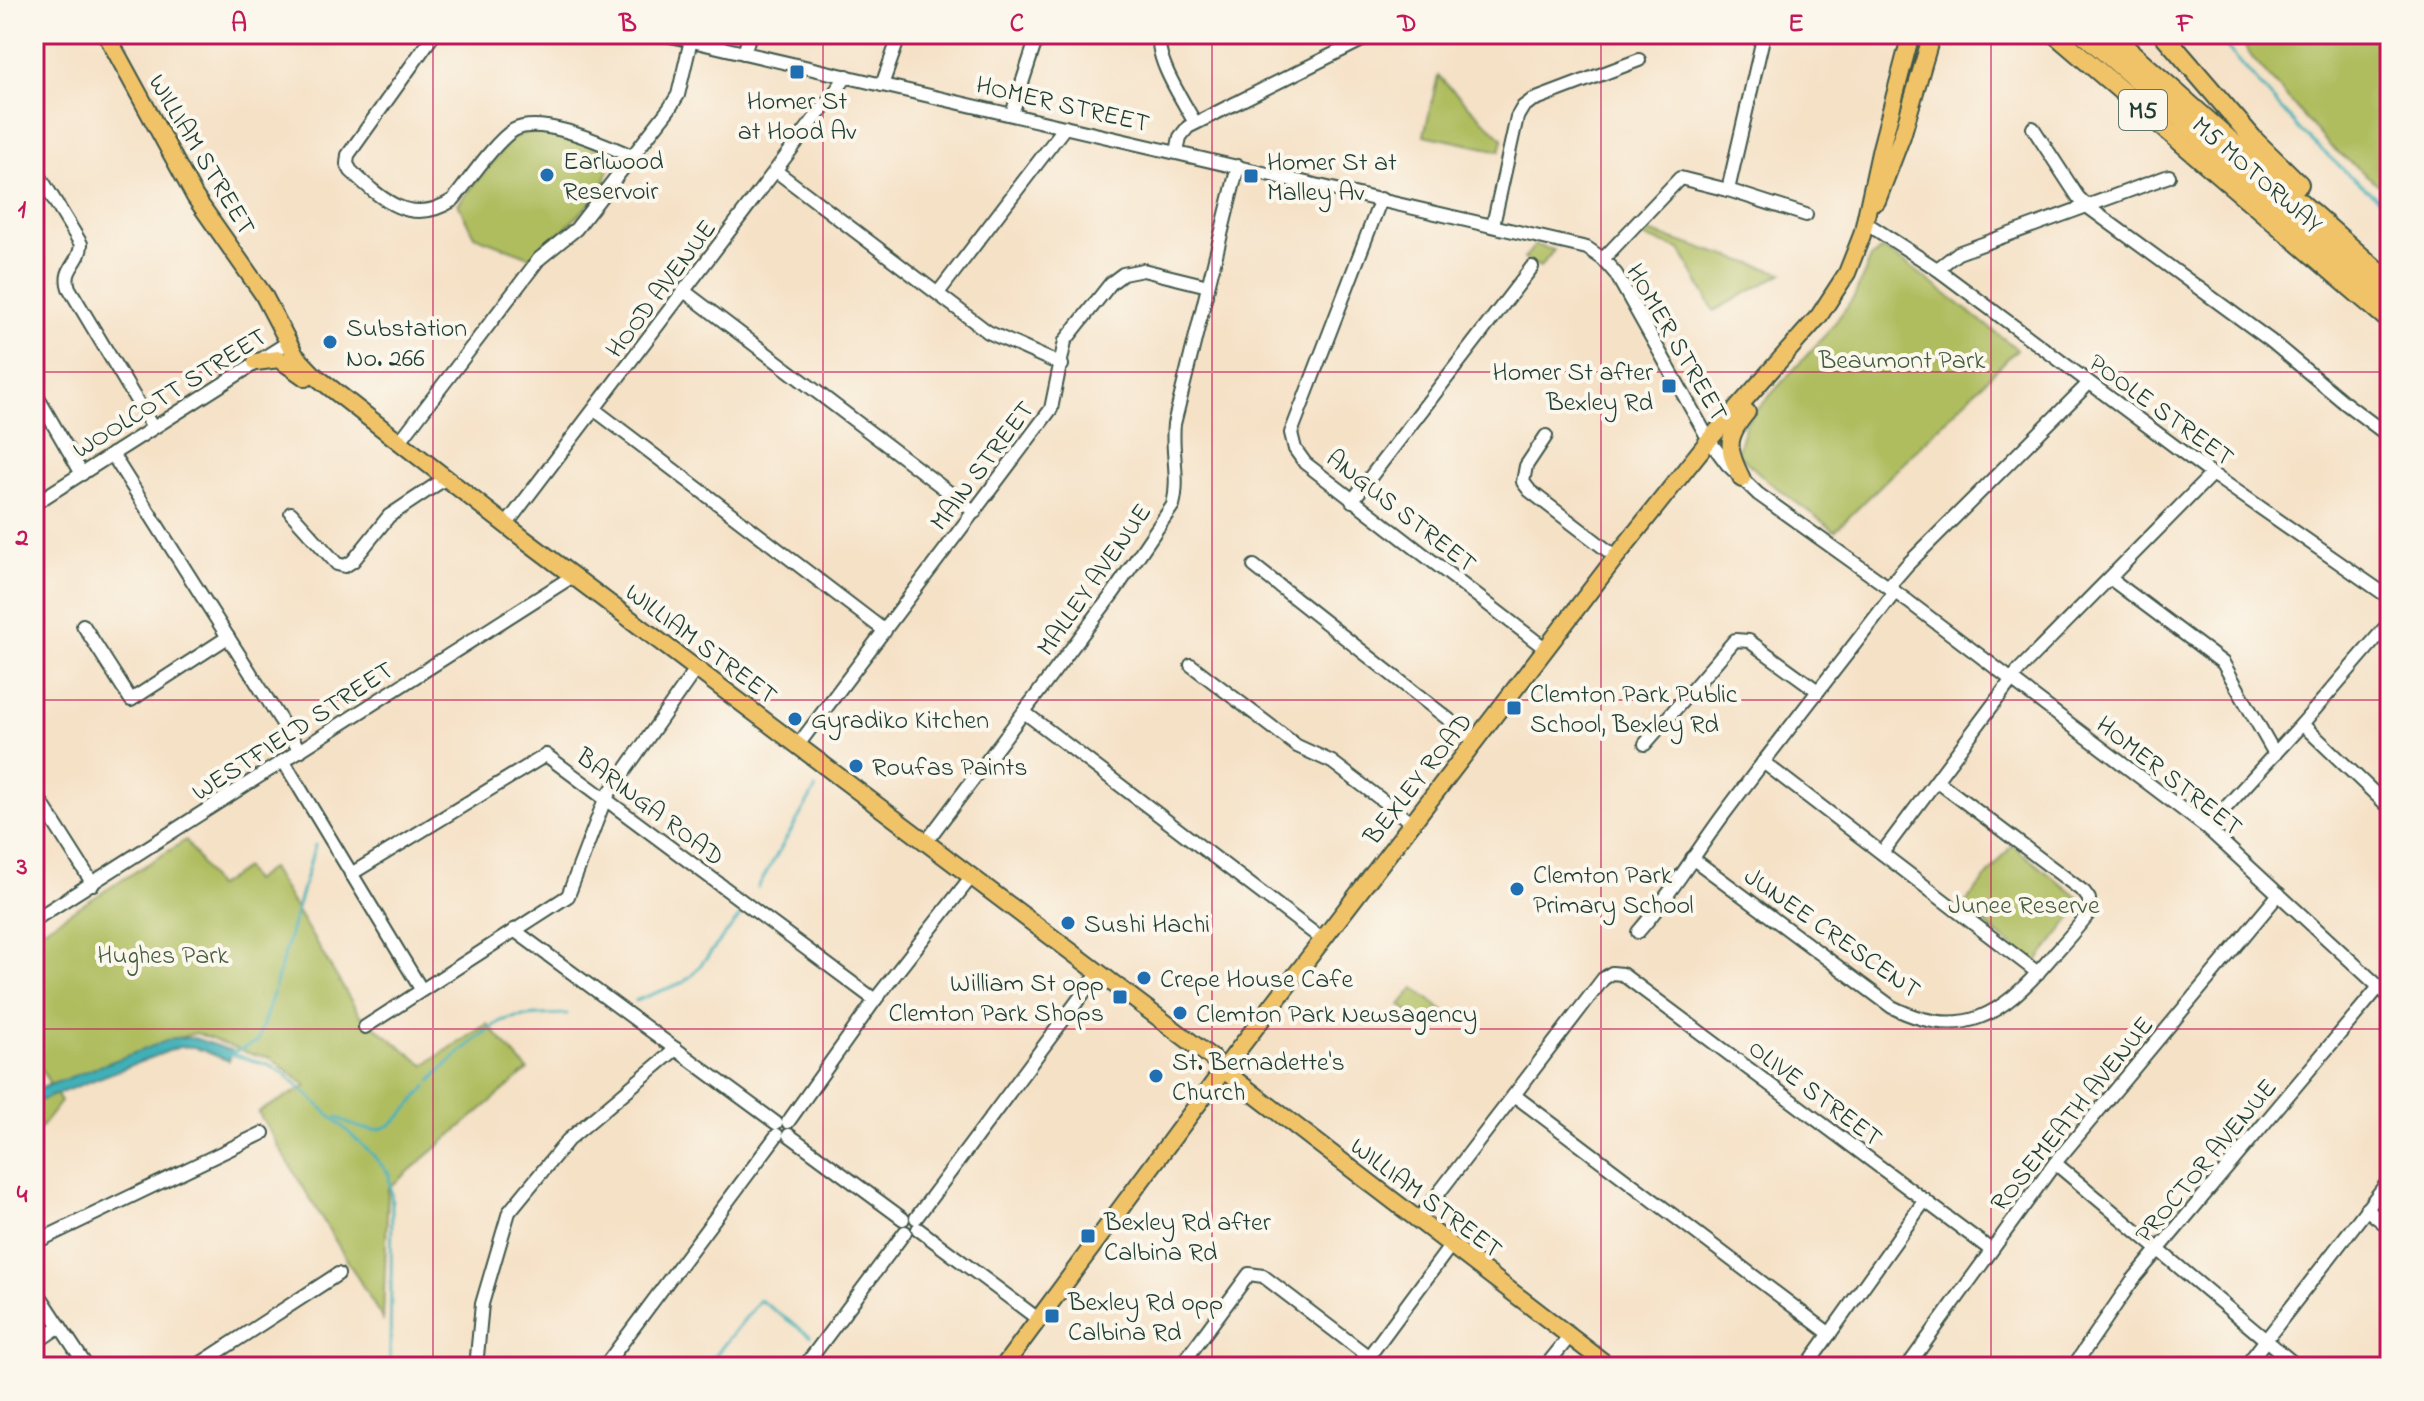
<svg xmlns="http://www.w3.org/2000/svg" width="2424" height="1401" viewBox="0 0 2424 1401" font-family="'Indie Flower',sans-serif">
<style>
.green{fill:#afbd5f;stroke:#677d4a;stroke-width:2}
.water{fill:#40b0b8;stroke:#307676;stroke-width:2}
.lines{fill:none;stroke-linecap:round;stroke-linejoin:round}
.stream{stroke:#40b0b8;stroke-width:3}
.minor-casing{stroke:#3f564a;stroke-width:16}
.major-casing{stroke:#3f564a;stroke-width:20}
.highway-casing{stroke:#3f564a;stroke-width:22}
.minor{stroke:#fff;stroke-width:12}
.major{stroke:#f1c369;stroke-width:16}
.highway{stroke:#f1c369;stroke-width:18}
.grid{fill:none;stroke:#c2185b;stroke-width:2;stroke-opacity:0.55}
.poi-dot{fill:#1f6fb2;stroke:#fbf7ec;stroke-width:3}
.labels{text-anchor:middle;stroke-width:8;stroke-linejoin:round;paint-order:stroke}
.shield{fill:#fbf7ec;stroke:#61756b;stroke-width:2}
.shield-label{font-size:24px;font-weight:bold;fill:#1f3d34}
.poi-label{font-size:26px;fill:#1f3d34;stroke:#fbf7ec;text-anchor:start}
.street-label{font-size:26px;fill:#1f3d34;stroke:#fbf7ec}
.park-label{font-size:26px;fill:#435d3f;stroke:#fbf7ec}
.neatline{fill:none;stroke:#c2185b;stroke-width:3}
.grid-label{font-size:26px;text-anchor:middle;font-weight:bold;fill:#c2185b}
</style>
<rect width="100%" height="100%" fill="#fbf7ec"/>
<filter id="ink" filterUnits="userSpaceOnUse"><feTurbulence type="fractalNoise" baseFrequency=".0125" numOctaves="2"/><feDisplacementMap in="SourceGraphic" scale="16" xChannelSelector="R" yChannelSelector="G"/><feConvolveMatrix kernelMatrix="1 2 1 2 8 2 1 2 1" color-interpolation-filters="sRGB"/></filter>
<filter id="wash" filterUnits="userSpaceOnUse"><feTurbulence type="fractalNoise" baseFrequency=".006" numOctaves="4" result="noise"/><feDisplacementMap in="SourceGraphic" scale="32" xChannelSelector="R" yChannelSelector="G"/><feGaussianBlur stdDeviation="1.8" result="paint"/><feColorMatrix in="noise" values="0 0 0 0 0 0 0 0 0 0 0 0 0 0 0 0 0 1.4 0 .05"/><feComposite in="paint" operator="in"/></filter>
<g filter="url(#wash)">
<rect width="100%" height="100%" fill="#f5e1c6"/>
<g class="green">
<polygon points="2237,34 2390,34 2390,194 2329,145 2253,59"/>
<polygon points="1438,76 1503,139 1500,151 1424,135"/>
<path d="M 537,132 C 554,136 591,140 603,152 C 631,180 549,242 530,257 L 474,236 L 458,204 L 511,140 L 521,134 Z"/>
<polygon points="1645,231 1783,273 1714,311 1680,249 1640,236"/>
<polygon points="1535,245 1554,250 1540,267 1524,259"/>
<polygon points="1880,250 1884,250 1910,266 2017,349 1835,531 1769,482 1737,453 1746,422 1828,332 1854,297 1871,258"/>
<polygon points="186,840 216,887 245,868 253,881 271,868 359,1014 424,1065 487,1024 528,1070 388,1189 383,1320 258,1112 307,1086 271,1058 248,1053 196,1033 178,1038 51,1085 61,1102 34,1136 34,1091 50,1084 34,1056 34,935"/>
<polygon points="2012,845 2084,902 2035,964 1963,906"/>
<polygon points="1414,988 1448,1014 1434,1032 1400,1005"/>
</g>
<polygon class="water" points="174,1038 194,1038 232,1051 229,1061 194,1047 179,1047 34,1103 34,1091"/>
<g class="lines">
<g class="stream">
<polyline points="2215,34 2300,130 2349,175 2390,207"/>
<polyline points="758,887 816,788"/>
<polyline points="275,987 315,845"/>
<polyline points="635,1001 684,982 694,973 741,915"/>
<polyline points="227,1053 270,1065 286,1075 372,1154 389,1174 392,1203 390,1356 392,1367"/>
<polyline points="230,1054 257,1042 274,991"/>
<path d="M 431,1081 C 441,1069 491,1024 504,1020 C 522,1014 547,1015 567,1014"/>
<path d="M 337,1117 C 386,1146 395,1122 427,1086"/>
<polyline points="706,1367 760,1300 810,1336"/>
</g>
</g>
</g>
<g filter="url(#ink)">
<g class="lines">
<g class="minor-casing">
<g id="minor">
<path d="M 434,34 L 348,155 L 347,164 L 351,171 C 382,200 411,227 453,200 C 467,183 496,140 514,130 C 542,115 605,145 632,156"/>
<polyline points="662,34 1587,248 1603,259 1616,274 1709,440 1727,464 1758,494 1909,602 2207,828 2390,997"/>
<path d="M 1160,34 C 1153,57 1184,102 1195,123"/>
<polyline points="744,53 750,34"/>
<polyline points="882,85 900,34"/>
<polyline points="1012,114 1038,34"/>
<polyline points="2033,128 2078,197 2088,207 2271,341 2345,403 2390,437"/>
<polyline points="1177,152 1180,137 1188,127 1374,34"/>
<path d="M 34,167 L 81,244 C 81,263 62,268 69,288 L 153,428"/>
<polyline points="776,171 988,332 1062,365"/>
<polyline points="1728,190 1764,34"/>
<polyline points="1381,199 1291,433 1295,449 1305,463 1546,649"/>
<polyline points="1866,223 1937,269 2212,474 2390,598"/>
<polyline points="1493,225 1517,117 1523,107 1531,101 1639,60"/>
<polyline points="1603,259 1680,178 1728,190 1806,215"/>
<polyline points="1937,269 1958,253 2169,176"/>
<polyline points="684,291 975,512"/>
<polyline points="938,293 1065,127"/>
<polyline points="34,391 82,474"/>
<polyline points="595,410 885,631"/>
<polyline points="1546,436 1526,466 1523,482 1530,491 1616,557"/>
<polyline points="400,441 539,259 576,229 669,109 678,95 691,40"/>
<polyline points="112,454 300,751"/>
<polyline points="1352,501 1532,267"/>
<polyline points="34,504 287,343"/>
<polyline points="291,513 337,564 345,566 353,561 389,516 446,478"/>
<polyline points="506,525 847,76"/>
<polyline points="1254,566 1476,741"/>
<polyline points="2111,579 2223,663 2275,754"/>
<polyline points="1888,587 1907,565 2089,383"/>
<polyline points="83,625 131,700 228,637"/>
<polyline points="1191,665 1297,746 1332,762 1412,823"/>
<polyline points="1024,712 1323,940"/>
<polyline points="2302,724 2390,808"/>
<polyline points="1645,744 1735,640 1749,641 1818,691"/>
<polyline points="798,745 1051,409 1065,341 1111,283 1123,274 1143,270 1208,286"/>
<polyline points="284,762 421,989"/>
<polyline points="1763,762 2038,973"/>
<polyline points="34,791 93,884"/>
<polyline points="2207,828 2302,724 2390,622"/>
<path d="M 926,842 L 1114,592 L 1173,505 C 1180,478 1171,452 1174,424 L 1238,166"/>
<polyline points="1882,853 2019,670 2212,474"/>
<path d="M 1692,858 L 1892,1007 C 1962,1042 2002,1015 2048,961 C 2062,945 2076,930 2089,913 L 2089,899 L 2084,892 L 1937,781"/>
<polyline points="351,874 546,755 875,1000"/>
<polyline points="34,920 573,576"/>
<polyline points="514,930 776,1123"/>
<path d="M 1638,932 C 1670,896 1695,853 1724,814 C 1780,739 1838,666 1895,592"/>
<polyline points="365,1027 568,896 605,799 696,669"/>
<polyline points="1514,1095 1830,1334"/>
<polyline points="788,1122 875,1000 972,876"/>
<polyline points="789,1135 903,1219"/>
<polyline points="2055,1163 2298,1367"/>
<polyline points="2366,1209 2390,1228"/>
<polyline points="916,1218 1099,972"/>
<polyline points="1418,1220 1603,979 1612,973 1622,974 1991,1250"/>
<polyline points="918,1229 1038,1319"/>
<polyline points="34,1243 263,1133"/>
<polyline points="34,1287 87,1367"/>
<polyline points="34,1344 60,1326"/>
<polyline points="195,1367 338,1274"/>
<polyline points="476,1367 482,1304 509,1212 568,1140 676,1049"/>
<polyline points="604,1367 777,1135"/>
<polyline points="804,1367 905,1232"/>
<polyline points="1180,1367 1249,1274 1263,1276 1369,1357"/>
<polyline points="1361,1367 1451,1245"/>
<polyline points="1545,1367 1570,1336"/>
<polyline points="1806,1367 1925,1200"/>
<polyline points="1907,1367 2055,1163 2279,894"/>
<polyline points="2073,1367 2132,1281 2158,1250 2379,987"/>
<polyline points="2245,1367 2390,1179"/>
</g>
</g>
<g class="major-casing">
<g id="major">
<polyline points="106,34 195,197 263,294 295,355 314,375 524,539 1212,1058 1237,1081 1610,1367"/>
<polyline points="1877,201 1902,136 1932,34"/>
<polyline points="256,362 279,359 306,378"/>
<path d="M 1742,479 C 1727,449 1725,438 1747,412"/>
<polyline points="1003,1367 1235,1054 1616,557 1709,440 1819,316 1847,273 1862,235 1881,148 1911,34"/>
</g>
</g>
<g class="highway-casing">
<g id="highway">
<polyline points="2055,34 2390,321"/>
<polyline points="2084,34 2390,301"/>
<polyline points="2110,34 2390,282"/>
<polyline points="2163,34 2255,141 2299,184"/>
</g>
</g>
<use href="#minor" class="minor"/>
<use href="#major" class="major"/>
<use href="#highway" class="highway"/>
</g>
</g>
<path class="grid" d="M 433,34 L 433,1367M 823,34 L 823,1367M 1212,34 L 1212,1367M 1601,34 L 1601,1367M 1991,34 L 1991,1367M 34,372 L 2390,372M 34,700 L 2390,700M 34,1029 L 2390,1029"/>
<g class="poi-dot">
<rect x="789" y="64" width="16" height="16" rx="4"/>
<circle cx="547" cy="175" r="8"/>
<rect x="1243" y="168" width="16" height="16" rx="4"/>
<circle cx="330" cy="342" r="8"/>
<rect x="1661" y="378" width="16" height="16" rx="4"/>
<rect x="1506" y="700" width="16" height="16" rx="4"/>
<circle cx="795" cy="719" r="8"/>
<circle cx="856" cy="766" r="8"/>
<circle cx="1517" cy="889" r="8"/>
<circle cx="1068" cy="923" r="8"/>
<circle cx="1144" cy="978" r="8"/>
<rect x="1112" y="989" width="16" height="16" rx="4"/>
<circle cx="1180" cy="1013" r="8"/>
<circle cx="1156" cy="1076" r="8"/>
<rect x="1080" y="1228" width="16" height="16" rx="4"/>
<rect x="1044" y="1308" width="16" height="16" rx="4"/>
</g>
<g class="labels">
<rect class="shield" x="2119" y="90" width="48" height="40" rx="6"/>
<g class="shield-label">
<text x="2143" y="118">M5</text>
</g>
<g class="poi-label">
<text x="797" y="109" text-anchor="middle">Homer St<tspan x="797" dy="30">at Hood Av</tspan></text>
<text x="563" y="169">Earlwood<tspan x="563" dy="30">Reservoir</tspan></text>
<text x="1267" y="170">Homer St at<tspan x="1267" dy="30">Malley Av</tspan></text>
<text x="346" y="336">Substation<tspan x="346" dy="30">No. 266</tspan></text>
<text x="1653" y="380" text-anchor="end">Homer St after<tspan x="1653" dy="30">Bexley Rd</tspan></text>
<text x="1530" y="702">Clemton Park Public<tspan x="1530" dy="30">School, Bexley Rd</tspan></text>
<text x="811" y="728">Gyradiko Kitchen</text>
<text x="872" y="775">Roufas Paints</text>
<text x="1533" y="883">Clemton Park<tspan x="1533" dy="30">Primary School</tspan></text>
<text x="1084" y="932">Sushi Hachi</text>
<text x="1160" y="987">Crepe House Cafe</text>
<text x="1104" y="991" text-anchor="end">William St opp<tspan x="1104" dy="30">Clemton Park Shops</tspan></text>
<text x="1196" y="1022">Clemton Park Newsagency</text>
<text x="1172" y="1070">St. Bernadette's<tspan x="1172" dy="30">Church</tspan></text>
<text x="1104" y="1230">Bexley Rd after<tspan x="1104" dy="30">Calbina Rd</tspan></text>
<text x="1068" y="1310">Bexley Rd opp<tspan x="1068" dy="30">Calbina Rd</tspan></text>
</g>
<g class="street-label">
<text transform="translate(1063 103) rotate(13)" y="9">HOMER STREET</text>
<text transform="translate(203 154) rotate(59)" y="9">WILLIAM STREET</text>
<text transform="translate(2258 174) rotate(41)" y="9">M5 MOTORWAY</text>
<text transform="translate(660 288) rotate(-53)" y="9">HOOD AVENUE</text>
<text transform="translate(1678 342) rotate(60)" y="9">HOMER STREET</text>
<text transform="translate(169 392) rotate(-32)" y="9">WOOLCOTT STREET</text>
<text transform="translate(2162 409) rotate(36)" y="9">POOLE STREET</text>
<text transform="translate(981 465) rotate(-53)" y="9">MAIN STREET</text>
<text transform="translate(1402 510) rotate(38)" y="9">ANGUS STREET</text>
<text transform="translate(1093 579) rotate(-55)" y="9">MALLEY AVENUE</text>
<text transform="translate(702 643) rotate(37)" y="9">WILLIAM STREET</text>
<text transform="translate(292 730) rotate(-33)" y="9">WESTFIELD STREET</text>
<text transform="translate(2170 775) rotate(38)" y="9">HOMER STREET</text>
<text transform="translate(1417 778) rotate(-52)" y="9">BEXLEY ROAD</text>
<text transform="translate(651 806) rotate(37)" y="9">BARINGA ROAD</text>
<text transform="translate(1833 932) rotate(35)" y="9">JUNEE CRESCENT</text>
<text transform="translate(1816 1092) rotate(37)" y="9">OLIVE STREET</text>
<text transform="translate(2071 1113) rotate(-51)" y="9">ROSEMEATH AVENUE</text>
<text transform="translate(2205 1160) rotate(-50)" y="9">PROCTOR AVENUE</text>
<text transform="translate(1427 1197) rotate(37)" y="9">WILLIAM STREET</text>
</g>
<g class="park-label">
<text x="1902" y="368">Beaumont Park</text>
<text x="2024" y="913">Junee Reserve</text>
<text x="163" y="963">Hughes Park</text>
</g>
</g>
<rect width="2424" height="1401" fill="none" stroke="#fbf7ec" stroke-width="88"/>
<rect x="44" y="44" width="2336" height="1313" class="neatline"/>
<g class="grid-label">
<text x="239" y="31">A</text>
<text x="628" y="31">B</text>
<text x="1017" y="31">C</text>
<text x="1407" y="31">D</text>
<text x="1796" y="31">E</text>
<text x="2185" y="31">F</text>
<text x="22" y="217">1</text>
<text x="22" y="545">2</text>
<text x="22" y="874">3</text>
<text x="22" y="1202">4</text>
</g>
</svg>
